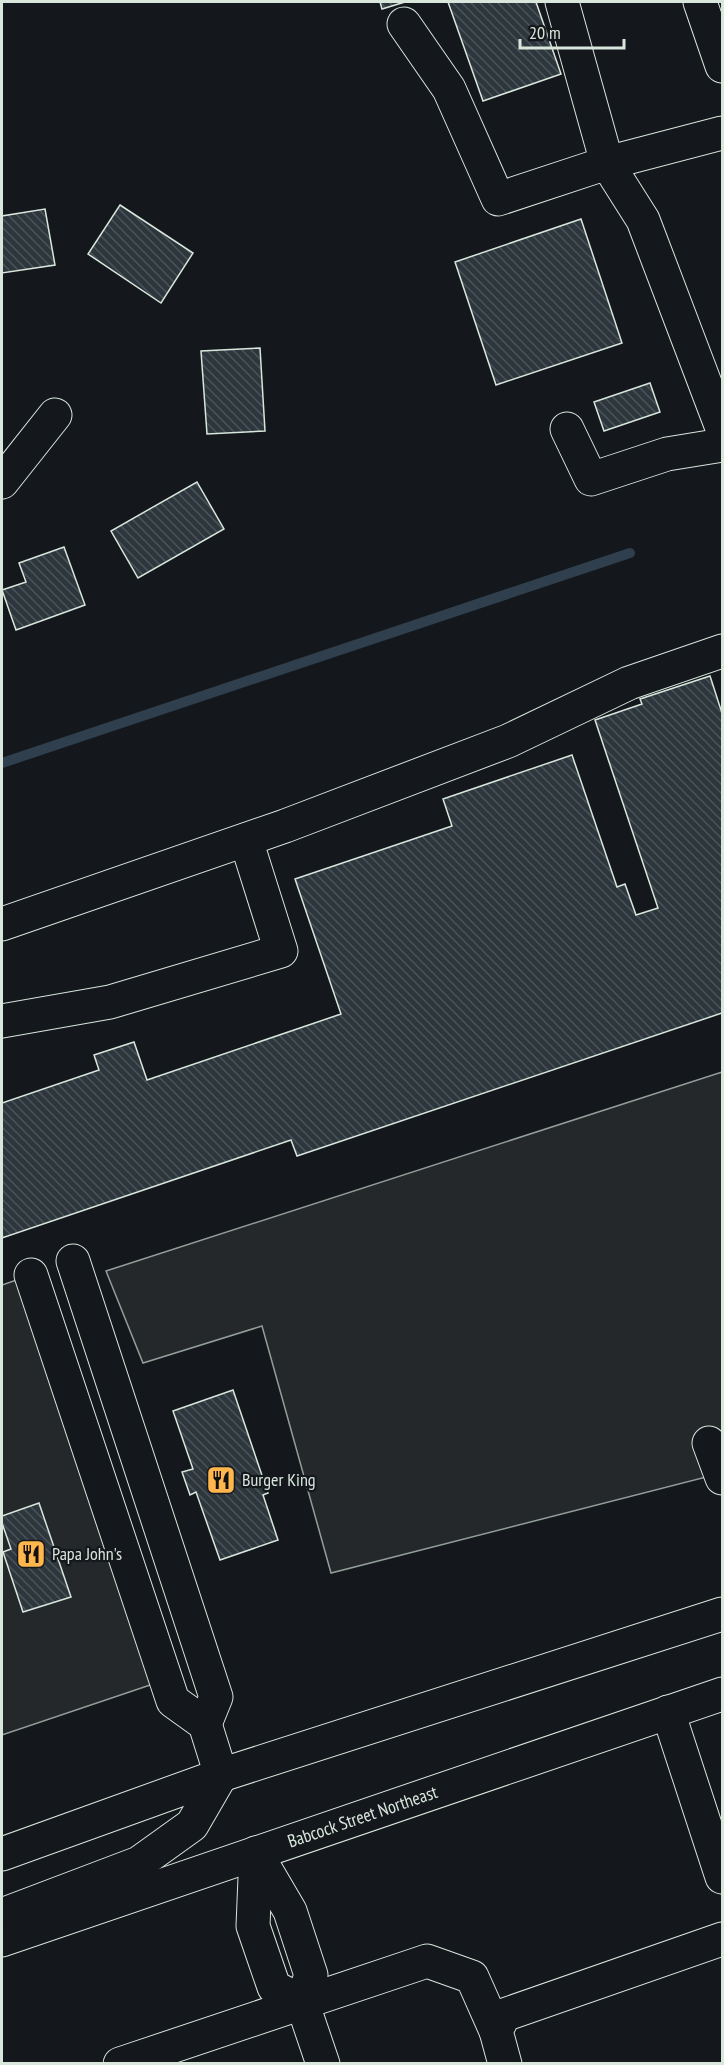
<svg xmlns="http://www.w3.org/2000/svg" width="724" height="2065" viewBox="0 0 724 2065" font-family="'PT Sans Narrow',sans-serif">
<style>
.parking{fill:#24282b;stroke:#939e99;stroke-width:1.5}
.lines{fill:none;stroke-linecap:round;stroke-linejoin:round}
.stream{stroke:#2f3f4d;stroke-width:10}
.building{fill:url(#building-back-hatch);stroke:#d8e6dc;stroke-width:1.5}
.minor-casing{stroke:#d8e6dc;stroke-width:35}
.major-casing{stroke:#d8e6dc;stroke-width:35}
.minor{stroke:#14181c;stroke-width:33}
.major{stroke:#14181c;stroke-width:33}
.labels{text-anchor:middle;stroke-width:4.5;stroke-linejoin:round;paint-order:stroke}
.poi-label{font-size:18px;fill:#d8e6dc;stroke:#14181c;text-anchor:start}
.street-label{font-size:18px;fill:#d8e6dc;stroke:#14181c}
</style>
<defs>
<pattern id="building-back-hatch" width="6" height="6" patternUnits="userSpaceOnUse" patternTransform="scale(1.5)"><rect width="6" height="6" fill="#2c363c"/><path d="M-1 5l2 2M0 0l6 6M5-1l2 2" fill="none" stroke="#4a5358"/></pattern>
</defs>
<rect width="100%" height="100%" fill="#14181c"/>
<g class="parking">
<polygon points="722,1072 722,1473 331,1573 262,1326 143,1363 106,1271"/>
<polygon points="31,1275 165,1680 2,1735 2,1285"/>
</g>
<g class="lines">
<polyline class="stream" points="2,763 630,553"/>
</g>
<g class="building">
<polygon points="380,2 405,2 382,9"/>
<polygon points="448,2 536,2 561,74 483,101"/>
<polygon points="120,205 193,253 161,303 88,254"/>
<polygon points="45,209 55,265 2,273 2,216"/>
<polygon points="581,219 622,343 496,385 455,262"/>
<polygon points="260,348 265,431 207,434 201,351"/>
<polygon points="650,383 660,412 604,431 594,402"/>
<polygon points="197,482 224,529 138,578 111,531"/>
<polygon points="64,547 85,605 16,630 2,590 26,582 19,563"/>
<polygon points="710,676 722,713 722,1013 297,1156 291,1140 2,1238 2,1103 99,1070 94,1055 134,1042 147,1080 341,1014 295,879 452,826 443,799 572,755 617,887 625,884 636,915 658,908 595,720 642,704 640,699"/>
<polygon points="233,1390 268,1493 263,1495 278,1540 220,1560 196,1492 190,1495 182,1472 193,1469 173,1411"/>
<polygon points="39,1503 71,1597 23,1612 3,1552 11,1549 2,1523 2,1516"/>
</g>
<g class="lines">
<g class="minor-casing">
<g id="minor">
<polyline points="562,2 607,163 722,133"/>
<polyline points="404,24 449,89 498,199 607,163 643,220 722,428"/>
<polyline points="567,429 591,479 667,454 722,445"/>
<polyline points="2,482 55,415"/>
<polyline points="2,924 285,826 508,741 629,683 722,651"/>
<polyline points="2,1021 110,1002 281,951 246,840"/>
<polyline points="73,1261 216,1697 205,1724"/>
<polyline points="31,1275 173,1701 205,1724 221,1775"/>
<polyline points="709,1443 722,1478"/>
<polyline points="668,1712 722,1877"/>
<polyline points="256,1853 290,1911 311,1975 302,2002 323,2064"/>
<polyline points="256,1853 253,1926 274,1987 302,2002"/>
<polyline points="120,2064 427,1961 472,1977 496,2031"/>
<polyline points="505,2064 496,2031 504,2015 722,1939"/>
</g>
</g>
<g class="major-casing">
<g id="major">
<polyline points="700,2 722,66"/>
<polyline points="2,1854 221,1775 722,1614"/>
<polyline points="2,1915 139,1863 192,1825 221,1775"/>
<path id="s1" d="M 2,1940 L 722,1694"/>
</g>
</g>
<use href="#minor" class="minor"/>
<use href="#major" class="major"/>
</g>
<defs>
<g id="restaurant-square" transform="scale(1.5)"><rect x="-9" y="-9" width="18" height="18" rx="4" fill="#ffb74d" stroke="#14181c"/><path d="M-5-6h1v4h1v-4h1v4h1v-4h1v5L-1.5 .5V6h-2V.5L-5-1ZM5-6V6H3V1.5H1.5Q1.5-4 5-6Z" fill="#111"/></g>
</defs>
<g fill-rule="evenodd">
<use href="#restaurant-square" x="221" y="1480"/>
<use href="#restaurant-square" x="31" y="1554"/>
</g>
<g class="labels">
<g class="poi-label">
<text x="242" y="1486">Burger King</text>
<text x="52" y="1560">Papa John's</text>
</g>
<g class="street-label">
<text dy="6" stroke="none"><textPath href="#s1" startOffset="381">Babcock Street Northeast</textPath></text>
</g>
</g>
<rect width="724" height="2065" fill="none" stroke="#d8e6dc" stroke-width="6"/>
<path d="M520 39v9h104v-9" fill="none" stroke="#d8e6dc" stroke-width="3"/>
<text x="529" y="39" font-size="18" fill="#d8e6dc" stroke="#14181c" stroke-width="4.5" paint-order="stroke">20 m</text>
</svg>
